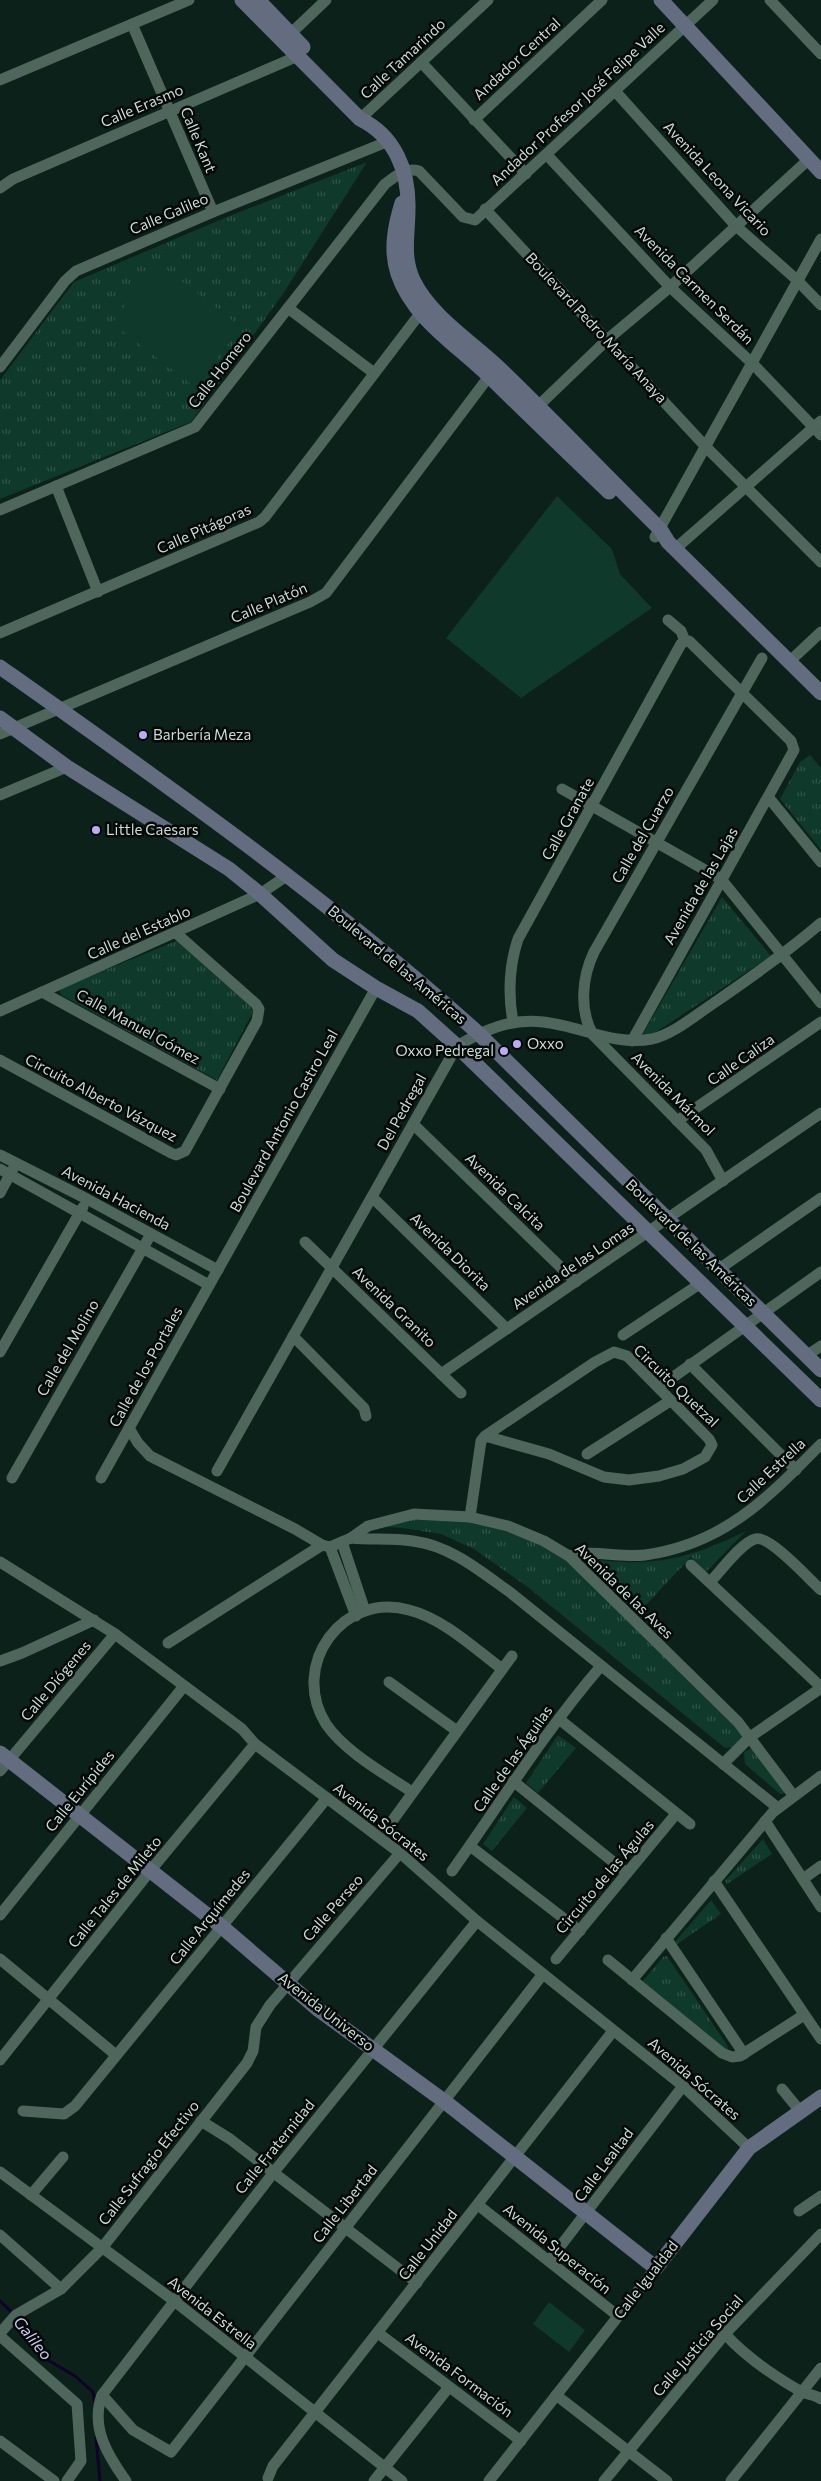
<svg xmlns="http://www.w3.org/2000/svg" width="821" height="2481" viewBox="0 0 821 2481" font-family="Commissioner,sans-serif">
<style>
.grass{fill:url(#grass-tufts)}
.pitch{fill:#0e392b}
.lines{fill:none;stroke-linecap:round;stroke-linejoin:round}
.stream{stroke:#110229;stroke-width:3}
.street{stroke:#4e665c;stroke-width:11}
.secondary{stroke:#646d80;stroke-width:15}
.poi-dot{fill:#bea9f5;stroke:#020906;stroke-width:2}
.labels{text-anchor:middle;stroke-width:5;stroke-linejoin:round;paint-order:stroke}
.street-label{font-size:15px;fill:#cbd9d3;stroke:#020906}
.poi-label{font-size:15px;fill:#cbd9d3;stroke:#020906;text-anchor:start}
.water-label{font-size:16px;font-style:italic;fill:#d2c7f4;stroke:#020906}
</style>
<defs>
<pattern id="grass-tufts" width="24" height="20" patternUnits="userSpaceOnUse" patternTransform="scale(1.25)"><rect width="24" height="20" fill="#0e392b"/><path d="M3 7l-1-3M5 7V3M7 7l1-3M15 17l-1-3M17 17v-4M19 17l1-3" fill="none" stroke="#305549"/></pattern>
</defs>
<rect width="100%" height="100%" fill="#0b2119"/>
<g class="grass">
<polygon points="367,162 283,294 191,422 0,499 0,380 74,282 227,217"/>
<polygon points="810,755 821,768 821,850 780,799 800,762"/>
<polygon points="722,897 771,956 650,1036 641,1037"/>
<polygon points="181,939 254,1010 217,1080 61,995 59,989"/>
<polygon points="400,1519 481,1520 550,1542 745,1731 741,1740 734,1747 725,1748 529,1588 474,1549 441,1534 403,1528 384,1527"/>
<path d="M 746,1531 L 706,1572 L 691,1557 L 644,1607 L 592,1559 C 654,1568 691,1558 746,1531 Z"/>
<polygon points="558,1735 576,1748 538,1793 526,1783"/>
<polygon points="753,1747 785,1792 783,1794 780,1794 745,1764 744,1752"/>
<polygon points="514,1797 527,1808 492,1851 483,1844"/>
<polygon points="763,1839 772,1854 727,1884 725,1881"/>
<polygon points="711,1900 721,1914 677,1944 675,1942"/>
<polygon points="667,1956 727,2045 728,2050 724,2049 642,1982 663,1957"/>
</g>
<g class="pitch">
<polygon points="158,263 241,327 195,387 112,323"/>
<polygon points="557,496 612,549 620,574 652,608 521,698 446,638"/>
<polygon points="549,2302 585,2330 569,2352 533,2324"/>
</g>
<g class="lines">
<g class="stream">
<polyline points="0,2301 24,2324 48,2360 75,2376 93,2392 95,2403"/>
<polyline points="96,2437 100,2481"/>
</g>
<g class="street">
<polyline points="770,0 821,54"/>
<polyline points="132,24 213,212"/>
<polyline points="286,38 326,0"/>
<polyline points="421,62 526,174"/>
<polyline points="0,80 189,0"/>
<polyline points="615,91 736,226 797,280 821,305"/>
<polyline points="360,119 488,0"/>
<polyline points="474,120 602,0"/>
<polyline points="547,155 670,287 753,364 821,435"/>
<polyline points="0,188 13,179 298,56"/>
<polyline points="485,209 706,447 821,562"/>
<polyline points="288,308 374,373"/>
<polyline points="0,367 65,281 76,271 213,212 389,141"/>
<polyline points="533,411 608,339 670,287 808,160"/>
<polyline points="56,486 98,592"/>
<path d="M 0,510 L 195,427 L 385,184 C 395,177 405,167 419,171 L 463,217 L 475,220 L 713,0"/>
<polyline points="655,537 821,239"/>
<polyline points="675,549 821,421"/>
<polyline points="668,620 681,631 685,641"/>
<polyline points="0,633 259,522 265,517 425,307"/>
<polyline points="789,662 821,632"/>
<polyline points="0,734 310,602 326,593 493,371"/>
<polyline points="562,789 721,879 821,1003"/>
<polyline points="0,795 67,767"/>
<polyline points="769,798 821,862"/>
<polyline points="42,992 220,1089"/>
<polyline points="0,1011 260,894 288,875"/>
<path d="M 513,1022 C 508,994 509,966 518,939 L 681,644 L 685,641"/>
<polyline points="632,1041 794,750 791,741 689,641 685,641"/>
<polyline points="0,1060 171,1153 176,1155 185,1151 257,1021 259,1009 256,1004 176,933"/>
<polyline points="677,1121 821,1022"/>
<polyline points="413,1124 576,1282"/>
<polyline points="0,1155 87,1199 218,1270"/>
<polyline points="0,1169 209,1285"/>
<path d="M 723,1181 L 706,1150 L 593,1035 C 579,1010 582,977 594,952 L 762,658"/>
<polyline points="0,1193 13,1169"/>
<polyline points="372,1197 507,1329"/>
<polyline points="305,1242 461,1393"/>
<polyline points="719,1269 821,1198"/>
<polyline points="623,1335 701,1283"/>
<polyline points="293,1336 364,1408 366,1416"/>
<polyline points="0,1352 83,1207"/>
<polyline points="806,1356 821,1346"/>
<polyline points="690,1364 796,1470"/>
<polyline points="441,1374 821,1113"/>
<polyline points="665,1383 821,1272"/>
<polyline points="129,1428 138,1443 150,1456 295,1529 322,1545"/>
<polyline points="587,1454 670,1401"/>
<path d="M 217,1471 L 457,1046 C 484,1030 511,1018 543,1022 C 580,1026 614,1046 652,1039 C 673,1034 693,1017 711,1005 C 749,979 786,953 821,923"/>
<polyline points="12,1478 151,1234"/>
<polyline points="101,1478 376,988"/>
<polyline points="470,1517 481,1441 485,1436 595,1362 614,1352 627,1356 709,1439 712,1445 705,1457 683,1469 659,1476 629,1480 604,1477 549,1454 485,1436"/>
<path d="M 351,1538 C 371,1540 392,1538 413,1541 C 451,1546 480,1571 511,1593 L 778,1808"/>
<polyline points="342,1542 365,1611"/>
<polyline points="330,1547 356,1616"/>
<path d="M 569,1556 C 593,1549 620,1558 645,1555 C 724,1544 768,1498 821,1444"/>
<polyline points="0,1562 115,1634 242,1729 255,1744 400,1853 477,1921 683,2086 749,2148"/>
<polyline points="691,1565 821,1687"/>
<path d="M 710,1582 C 721,1571 741,1543 755,1539 C 769,1534 810,1580 821,1590"/>
<polyline points="168,1643 322,1545 330,1547 351,1538 368,1526 414,1514 470,1517 508,1526 544,1541 569,1556 738,1722 793,1795"/>
<polyline points="0,1661 22,1653 94,1620"/>
<polyline points="389,1682 457,1731"/>
<polyline points="559,1719 690,1824"/>
<polyline points="723,1764 750,1737 821,1688"/>
<polyline points="0,1771 115,1634"/>
<polyline points="513,1781 627,1873"/>
<path d="M 412,1792 C 385,1774 344,1751 326,1724 C 289,1665 343,1591 409,1610 C 444,1619 474,1648 502,1669"/>
<polyline points="765,1821 821,1907"/>
<polyline points="390,1824 512,1656"/>
<polyline points="470,1846 580,1931"/>
<path d="M 452,1871 C 501,1802 546,1730 601,1666"/>
<polyline points="803,1879 821,1866"/>
<polyline points="714,1881 821,2039"/>
<polyline points="0,1915 184,1686"/>
<polyline points="666,1938 744,2054"/>
<polyline points="0,1959 116,2055"/>
<polyline points="556,1959 676,1814"/>
<polyline points="608,1960 722,2053 732,2057 740,2056 804,2015"/>
<polyline points="632,1980 773,1812 821,1776"/>
<polyline points="0,2060 150,1871 255,1744"/>
<polyline points="782,2089 800,2111"/>
<polyline points="23,2111 64,2114 75,2106 327,1798"/>
<polyline points="201,2121 230,2139 417,2283"/>
<polyline points="0,2172 173,2300 402,2481"/>
<polyline points="31,2195 63,2157"/>
<polyline points="478,2205 618,2316"/>
<polyline points="799,2211 821,2196"/>
<polyline points="0,2235 61,2289"/>
<polyline points="549,2261 683,2086"/>
<polyline points="0,2333 16,2315 61,2289 102,2248 247,2063 253,2051 256,2027 270,2005 400,1853"/>
<polyline points="378,2333 521,2441"/>
<path d="M 725,2334 C 745,2356 774,2376 800,2391 C 807,2395 814,2394 821,2399"/>
<polyline points="0,2336 77,2404 81,2461 67,2481"/>
<polyline points="102,2395 133,2430 171,2452 543,1974"/>
<polyline points="556,2395 667,2481"/>
<polyline points="0,2441 54,2481"/>
<polyline points="268,2478 273,2466 613,2031"/>
<path d="M 126,2481 C 108,2456 90,2427 102,2395 L 274,2172 L 477,1921"/>
<polyline points="374,2481 449,2387"/>
<polyline points="489,2481 656,2268"/>
<polyline points="604,2481 725,2334 821,2234"/>
<polyline points="731,2481 821,2368"/>
</g>
<g class="secondary">
<path d="M 242,0 L 360,119 C 395,136 409,171 408,209 C 408,234 402,256 413,280 C 431,317 471,341 500,369 C 554,421 606,476 660,529 L 668,542 L 821,693"/>
<polyline points="258,0 303,47"/>
<polyline points="661,0 821,172"/>
<path d="M 402,203 C 395,226 390,250 398,274 C 413,319 459,346 491,378 C 530,416 569,454 609,492"/>
<path d="M 0,667 C 164,783 329,899 478,1033 L 821,1370"/>
<polyline points="0,718 67,767 229,869 260,894 333,960 376,988 418,1011 457,1046 821,1400"/>
<polyline points="0,1753 221,1926 319,2010 444,2101 656,2268 749,2148 821,2097"/>
</g>
</g>
<g class="poi-dot">
<circle cx="143" cy="735" r="5"/>
<circle cx="96" cy="830" r="5"/>
<circle cx="517" cy="1044" r="5"/>
<circle cx="504" cy="1051" r="5"/>
</g>
<g class="labels">
<g class="street-label">
<text transform="translate(403 59) rotate(-43)" y="5">Calle Tamarindo</text>
<text transform="translate(517 59) rotate(-43)" y="5">Andador Central</text>
<text transform="translate(578 104) rotate(-43)" y="5">Andador Profesor José Felipe Valle</text>
<text transform="translate(142 106) rotate(-23)" y="5">Calle Erasmo</text>
<text transform="translate(198 140) rotate(67)" y="5">Calle Kant</text>
<text transform="translate(717 179) rotate(47)" y="5">Avenida Leona Vicario</text>
<text transform="translate(169 214) rotate(-23)" y="5">Calle Galileo</text>
<text transform="translate(694 285) rotate(45)" y="5">Avenida Carmen Serdán</text>
<text transform="translate(596 328) rotate(47)" y="5">Boulevard Pedro María Anaya</text>
<text transform="translate(220 370) rotate(-52)" y="5">Calle Homero</text>
<text transform="translate(204 529) rotate(-24)" y="5">Calle Pitágoras</text>
<text transform="translate(269 603) rotate(-23)" y="5">Calle Platón</text>
<text transform="translate(568 819) rotate(-61)" y="5">Calle Granate</text>
<text transform="translate(643 835) rotate(-60)" y="5">Calle del Cuarzo</text>
<text transform="translate(701 886) rotate(-60)" y="5">Avenida de las Lajas</text>
<text transform="translate(139 933) rotate(-24)" y="5">Calle del Establo</text>
<text transform="translate(397 965) rotate(40)" y="5">Boulevard de las Américas</text>
<text transform="translate(138 1027) rotate(29)" y="5">Calle Manuel Gómez</text>
<text transform="translate(741 1060) rotate(-35)" y="5">Calle Caliza</text>
<text transform="translate(673 1094) rotate(45)" y="5">Avenida Mármol</text>
<text transform="translate(101 1098) rotate(28)" y="5">Circuito Alberto Vázquez</text>
<text transform="translate(402 1112) rotate(-61)" y="5">Del Pedregal</text>
<text transform="translate(284 1121) rotate(-61)" y="5">Boulevard Antonio Castro Leal</text>
<text transform="translate(505 1192) rotate(44)" y="5">Avenida Calcita</text>
<text transform="translate(116 1198) rotate(28)" y="5">Avenida Hacienda</text>
<text transform="translate(691 1243) rotate(44)" y="5">Boulevard de las Américas</text>
<text transform="translate(450 1252) rotate(44)" y="5">Avenida Diorita</text>
<text transform="translate(573 1266) rotate(-34)" y="5">Avenida de las Lomas</text>
<text transform="translate(394 1307) rotate(44)" y="5">Avenida Granito</text>
<text transform="translate(68 1348) rotate(-60)" y="5">Calle del Molino</text>
<text transform="translate(146 1367) rotate(-61)" y="5">Calle de los Portales</text>
<text transform="translate(676 1386) rotate(44)" y="5">Circuito Quetzal</text>
<text transform="translate(771 1471) rotate(-43)" y="5">Calle Estrella</text>
<text transform="translate(624 1591) rotate(44)" y="5">Avenida de las Aves</text>
<text transform="translate(56 1681) rotate(-50)" y="5">Calle Diógenes</text>
<text transform="translate(513 1759) rotate(-55)" y="5">Calle de las Águilas</text>
<text transform="translate(80 1791) rotate(-51)" y="5">Calle Eurípides</text>
<text transform="translate(381 1822) rotate(38)" y="5">Avenida Sócrates</text>
<text transform="translate(605 1877) rotate(-50)" y="5">Circuito de las Águlas</text>
<text transform="translate(115 1892) rotate(-51)" y="5">Calle Tales de Mileto</text>
<text transform="translate(333 1908) rotate(-49)" y="5">Calle Perseo</text>
<text transform="translate(210 1917) rotate(-51)" y="5">Calle Arquímedes</text>
<text transform="translate(326 2012) rotate(38)" y="5">Avenida Universo</text>
<text transform="translate(694 2079) rotate(41)" y="5">Avenida Sócrates</text>
<text transform="translate(275 2147) rotate(-51)" y="5">Calle Fraternidad</text>
<text transform="translate(149 2163) rotate(-52)" y="5">Calle Sufragio Efectivo</text>
<text transform="translate(604 2165) rotate(-53)" y="5">Calle Lealtad</text>
<text transform="translate(345 2204) rotate(-52)" y="5">Calle Libertad</text>
<text transform="translate(428 2245) rotate(-52)" y="5">Calle Unidad</text>
<text transform="translate(557 2249) rotate(39)" y="5">Avenida Superación</text>
<text transform="translate(646 2280) rotate(-52)" y="5">Calle Igualdad</text>
<text transform="translate(212 2313) rotate(38)" y="5">Avenida Estrella</text>
<text transform="translate(698 2346) rotate(-49)" y="5">Calle Justicia Social</text>
<text transform="translate(459 2375) rotate(37)" y="5">Avenida Formación</text>
</g>
<g class="poi-label">
<text x="153" y="740">Barbería Meza</text>
<text x="106" y="835">Little Caesars</text>
<text x="527" y="1049">Oxxo</text>
<text x="494" y="1056" text-anchor="end">Oxxo Pedregal</text>
</g>
<g class="water-label">
<text transform="translate(33 2338) rotate(51)" y="6">Galileo</text>
</g>
</g>
</svg>
